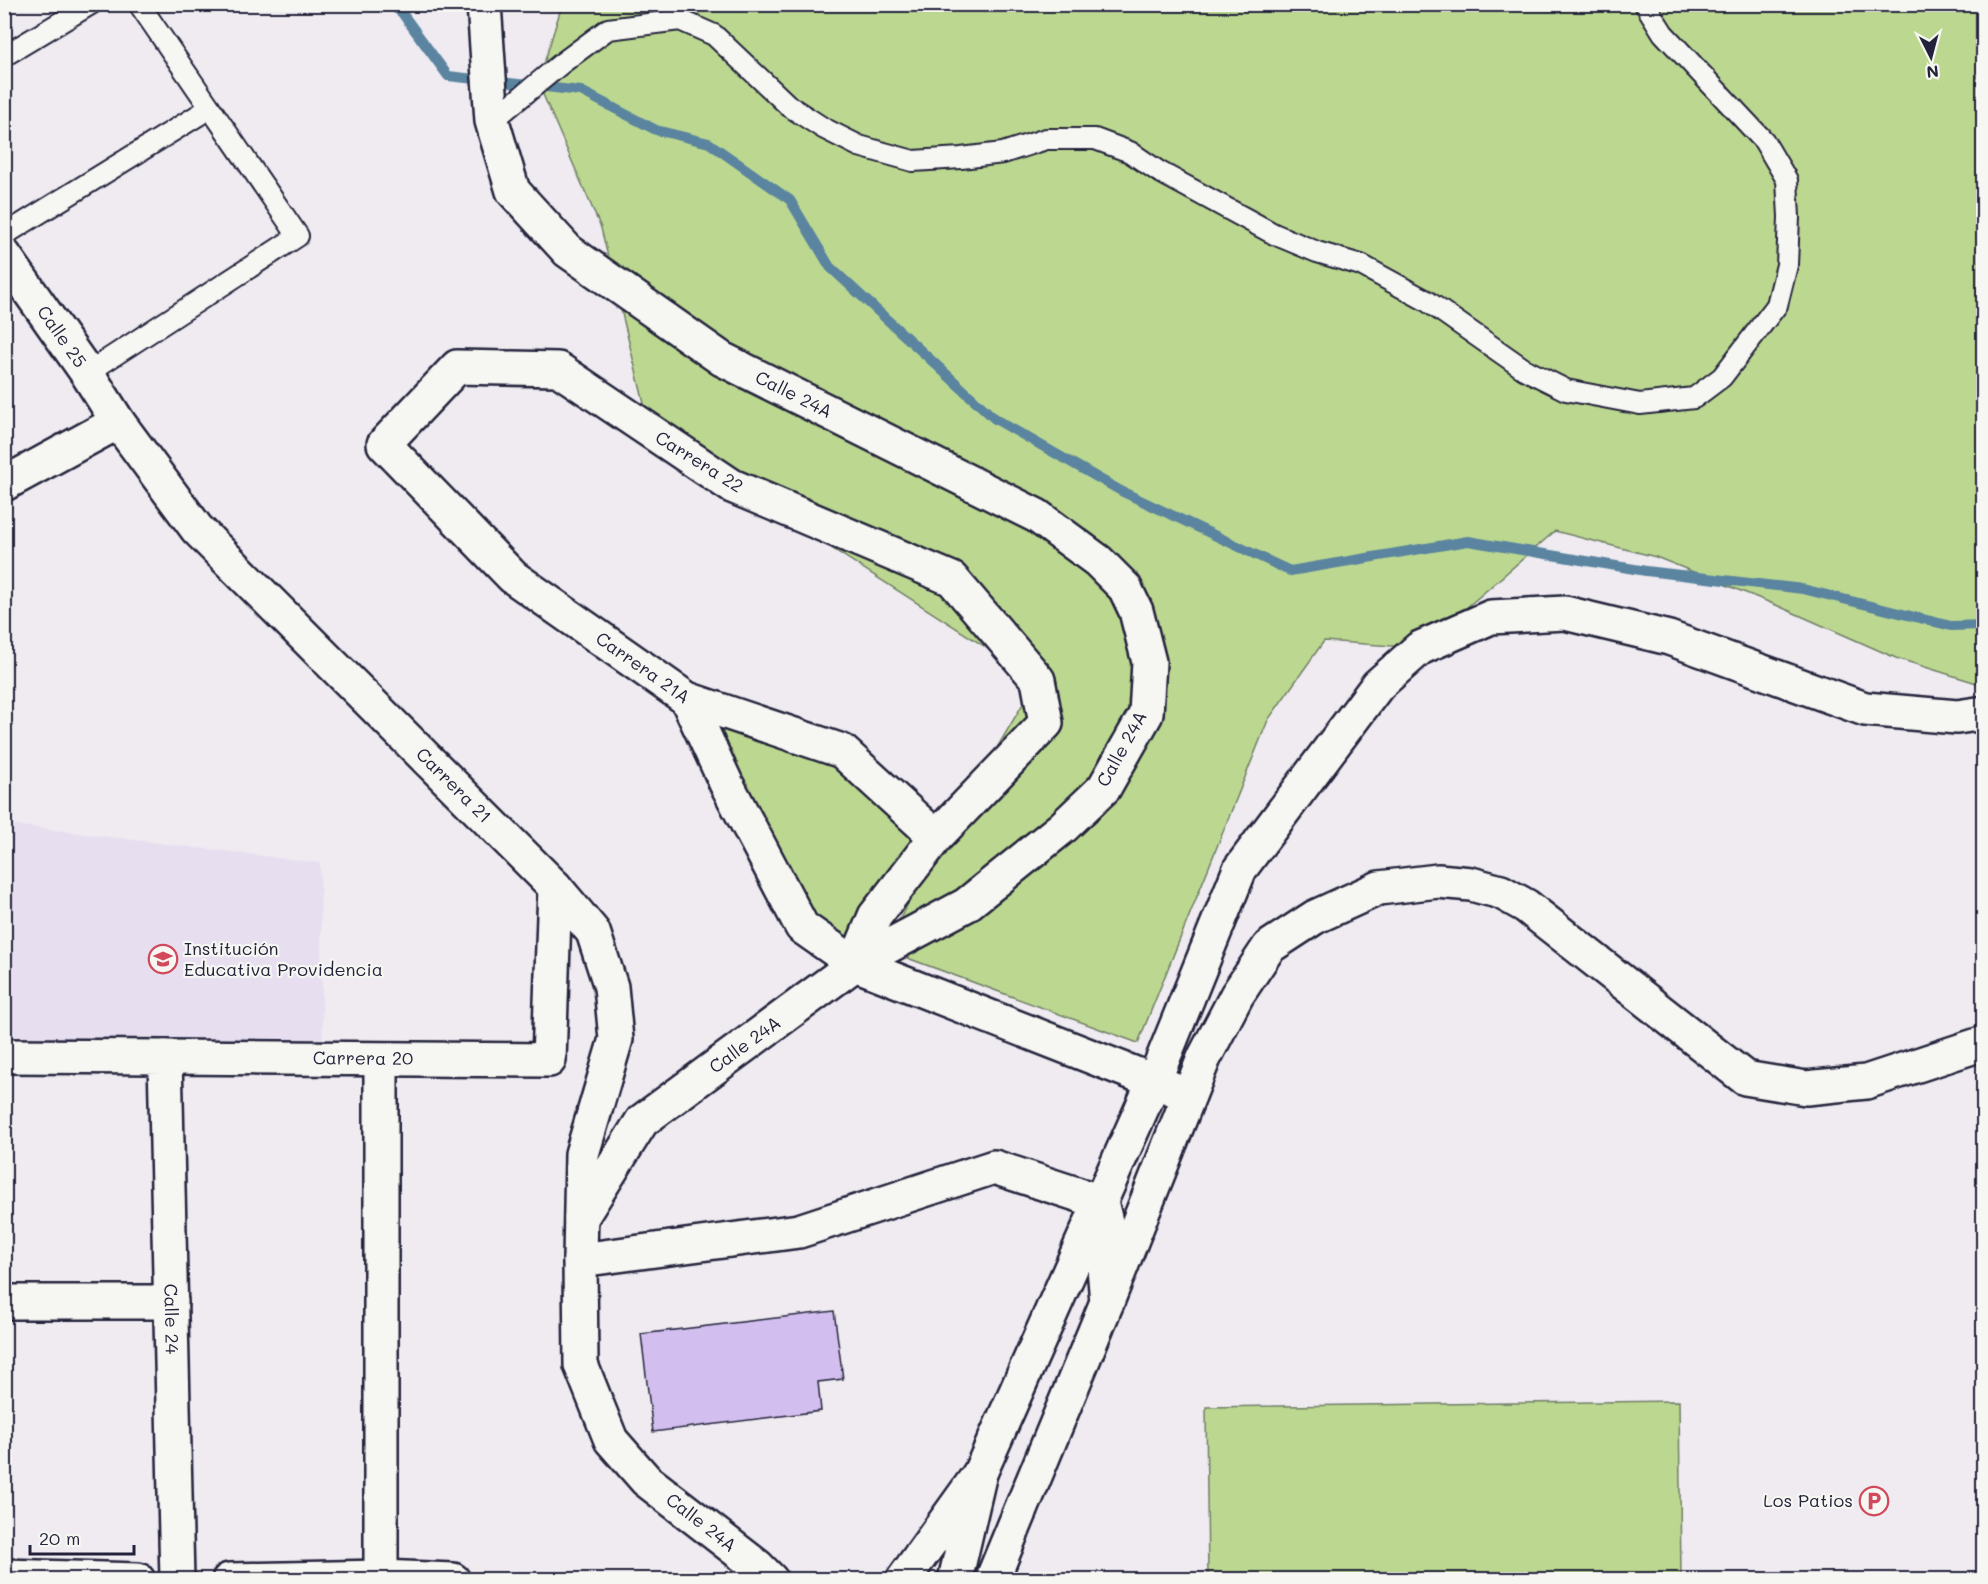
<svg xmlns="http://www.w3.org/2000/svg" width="1988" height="1584" viewBox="0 0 1988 1584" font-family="Mali,sans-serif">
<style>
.built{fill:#e7def0}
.green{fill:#bcd890;stroke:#6f7d66;stroke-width:1.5}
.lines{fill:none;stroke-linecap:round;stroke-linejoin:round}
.stream{stroke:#5a849f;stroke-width:10}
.building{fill:#d3bfef;stroke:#22223b;stroke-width:1.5}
.service-casing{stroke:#22223b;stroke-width:24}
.minor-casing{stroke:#22223b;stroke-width:38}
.tertiary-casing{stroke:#22223b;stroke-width:38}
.secondary-casing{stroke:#22223b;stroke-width:38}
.service{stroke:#f6f6f2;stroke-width:20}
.minor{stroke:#f6f6f2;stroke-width:33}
.tertiary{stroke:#f6f6f2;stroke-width:33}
.secondary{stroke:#f6f6f2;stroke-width:33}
.labels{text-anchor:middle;stroke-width:4.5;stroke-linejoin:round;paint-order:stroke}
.street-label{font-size:18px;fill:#22223b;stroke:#f6f6f2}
.poi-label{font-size:18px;fill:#22223b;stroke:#f6f6f2;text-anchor:start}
</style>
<rect width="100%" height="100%" fill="#efebf1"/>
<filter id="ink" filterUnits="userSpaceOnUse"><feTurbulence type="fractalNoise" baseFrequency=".0167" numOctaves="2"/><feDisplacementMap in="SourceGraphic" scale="12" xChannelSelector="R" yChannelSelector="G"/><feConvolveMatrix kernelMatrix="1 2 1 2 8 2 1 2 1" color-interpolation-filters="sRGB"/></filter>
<g filter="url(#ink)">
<polygon class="built" points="5,824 320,863 323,1059 5,1056"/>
<g class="green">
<polygon points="562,5 1983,5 1983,685 1896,658 1776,605 1656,557 1555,531 1420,648 1324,641 1268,720 1138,1043 883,949 959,812 1037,680 651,432 601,228 538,83"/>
<polygon points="687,699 842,751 936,837 855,964 802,927"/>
<polygon points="1679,1401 1681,1579 1208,1579 1206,1407"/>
</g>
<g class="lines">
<polyline class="stream" points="389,4 402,13 448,76 581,91 656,130 709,143 790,200 830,267 995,419 1121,491 1290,571 1468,541 1646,571 1803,589 1951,626 1984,625"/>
</g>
<polygon class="building" points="834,1311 843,1379 818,1382 821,1411 653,1432 641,1334"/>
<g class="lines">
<g class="service-casing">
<g id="service">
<polyline points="4,56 91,4"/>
<polyline points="492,121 562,63 608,29 680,20 714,35 789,106 823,128 859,146 913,161 961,158 1003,153 1046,139 1095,139 1130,152 1158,171 1274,234 1317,252 1361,265 1427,301 1524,369 1566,390 1640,404 1694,398 1722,377 1777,305 1787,265 1789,217 1787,180 1764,141 1663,33 1645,4"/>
<polyline points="4,235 210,108"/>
<polyline points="87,373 298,236 139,4"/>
</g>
</g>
<g class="minor-casing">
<g id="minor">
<path id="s1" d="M 484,4 L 492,121 L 513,191 L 568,251 L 722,359 L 1037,516 L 1098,561 L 1125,588 L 1136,611 L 1149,662 L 1146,714 L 1104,788 L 1063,827 L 966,905 L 855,964 L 642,1121 L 581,1218"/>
<path id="s2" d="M 4,255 L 87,373 L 118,422 L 197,529 L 555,887 L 593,932 L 611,987 L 616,1039 L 582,1154 L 580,1260 L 581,1365 L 611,1440 L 646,1480 L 757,1566 L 771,1580"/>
<polyline points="4,484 118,422"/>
<polyline points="687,699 726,783 802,927 855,964 1189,1095"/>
<path id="s3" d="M 855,964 L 875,916 L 936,837 L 1046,723 L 1038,680 L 952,579 L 732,486 L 558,369 L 457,367 L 384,444 L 513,577 L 687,699 L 842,751 L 936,837"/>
<path id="s4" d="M 165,1057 L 549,1060 L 555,887"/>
<polyline points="381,1060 381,1577"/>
<polyline points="580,1260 799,1231 994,1167 1101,1202 1109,1234 1104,1267 1107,1302"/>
</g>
</g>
<g class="tertiary-casing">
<g id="tertiary">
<path id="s5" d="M 4,1056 L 165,1057 L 177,1580"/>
<polyline points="4,1302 171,1302"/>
<polyline points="4,1576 138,1580"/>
<polyline points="229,1580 381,1577 453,1580"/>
<polyline points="955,1580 980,1473"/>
</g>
</g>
<g class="secondary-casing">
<g id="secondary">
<polyline points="903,1580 980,1473 1154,1081 1240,869 1378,685 1420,648 1491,617 1565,613 1669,638 1865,709 1957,717 1984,713"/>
<polyline points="992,1580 1107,1302 1204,1058 1237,995 1269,947 1315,917 1379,888 1438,881 1471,884 1501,892 1526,906 1745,1078 1806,1088 1866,1082 1984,1043"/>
</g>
</g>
<use href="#service" class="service"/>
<use href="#minor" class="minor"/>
<use href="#tertiary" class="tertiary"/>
<use href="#secondary" class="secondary"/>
</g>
</g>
<defs>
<g id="school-ring" transform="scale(1.5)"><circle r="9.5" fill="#f6f6f2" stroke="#d1495b" stroke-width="1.5"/><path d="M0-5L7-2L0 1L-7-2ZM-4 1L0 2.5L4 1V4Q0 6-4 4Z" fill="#d1495b"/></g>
<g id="parking-ring" transform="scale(1.5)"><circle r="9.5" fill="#f6f6f2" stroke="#d1495b" stroke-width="1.5"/><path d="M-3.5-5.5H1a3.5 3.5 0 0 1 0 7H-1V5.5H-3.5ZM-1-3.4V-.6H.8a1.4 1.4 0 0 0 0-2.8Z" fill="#d1495b"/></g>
</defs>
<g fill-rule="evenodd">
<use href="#school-ring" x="163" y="959"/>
<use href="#parking-ring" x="1874" y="1501"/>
</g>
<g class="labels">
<g class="street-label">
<text dy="6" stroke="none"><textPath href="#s2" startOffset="100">Calle 25</textPath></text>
<text dy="6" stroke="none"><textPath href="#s1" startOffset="540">Calle 24A</textPath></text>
<text transform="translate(699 462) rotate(32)" y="6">Carrera 22</text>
<text dy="6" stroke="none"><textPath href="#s3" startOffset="1486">Carrera 21A</textPath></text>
<text transform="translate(1122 749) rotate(-61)" y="6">Calle 24A</text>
<text dy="6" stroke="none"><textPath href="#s2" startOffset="698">Carrera 21</textPath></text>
<text transform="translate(745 1045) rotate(-36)" y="6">Calle 24A</text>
<text dy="6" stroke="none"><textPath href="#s4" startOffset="198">Carrera 20</textPath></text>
<text dy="6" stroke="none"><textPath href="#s5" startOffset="423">Calle 24</textPath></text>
<text dy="6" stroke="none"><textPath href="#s2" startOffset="1545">Calle 24A</textPath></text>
</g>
<g class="poi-label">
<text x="184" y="955">Institución<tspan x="184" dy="21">Educativa Providencia</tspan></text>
<text x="1853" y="1507" text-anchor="end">Los Patios</text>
</g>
</g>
<rect width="1988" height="1584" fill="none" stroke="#f6f6f2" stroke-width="24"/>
<rect x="12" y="12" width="1964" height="1560" fill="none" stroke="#22223b" stroke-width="2" filter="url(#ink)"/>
<g transform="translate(1931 57) rotate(174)" stroke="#f6f6f2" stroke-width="4.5" paint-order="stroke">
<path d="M0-4.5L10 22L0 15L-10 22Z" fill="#22223b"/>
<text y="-9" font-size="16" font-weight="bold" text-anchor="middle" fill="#22223b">N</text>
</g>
<path d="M30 1545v9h104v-9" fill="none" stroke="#22223b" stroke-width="3"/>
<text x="39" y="1545" font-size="18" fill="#22223b" stroke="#f6f6f2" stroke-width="4.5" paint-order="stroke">20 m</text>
</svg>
